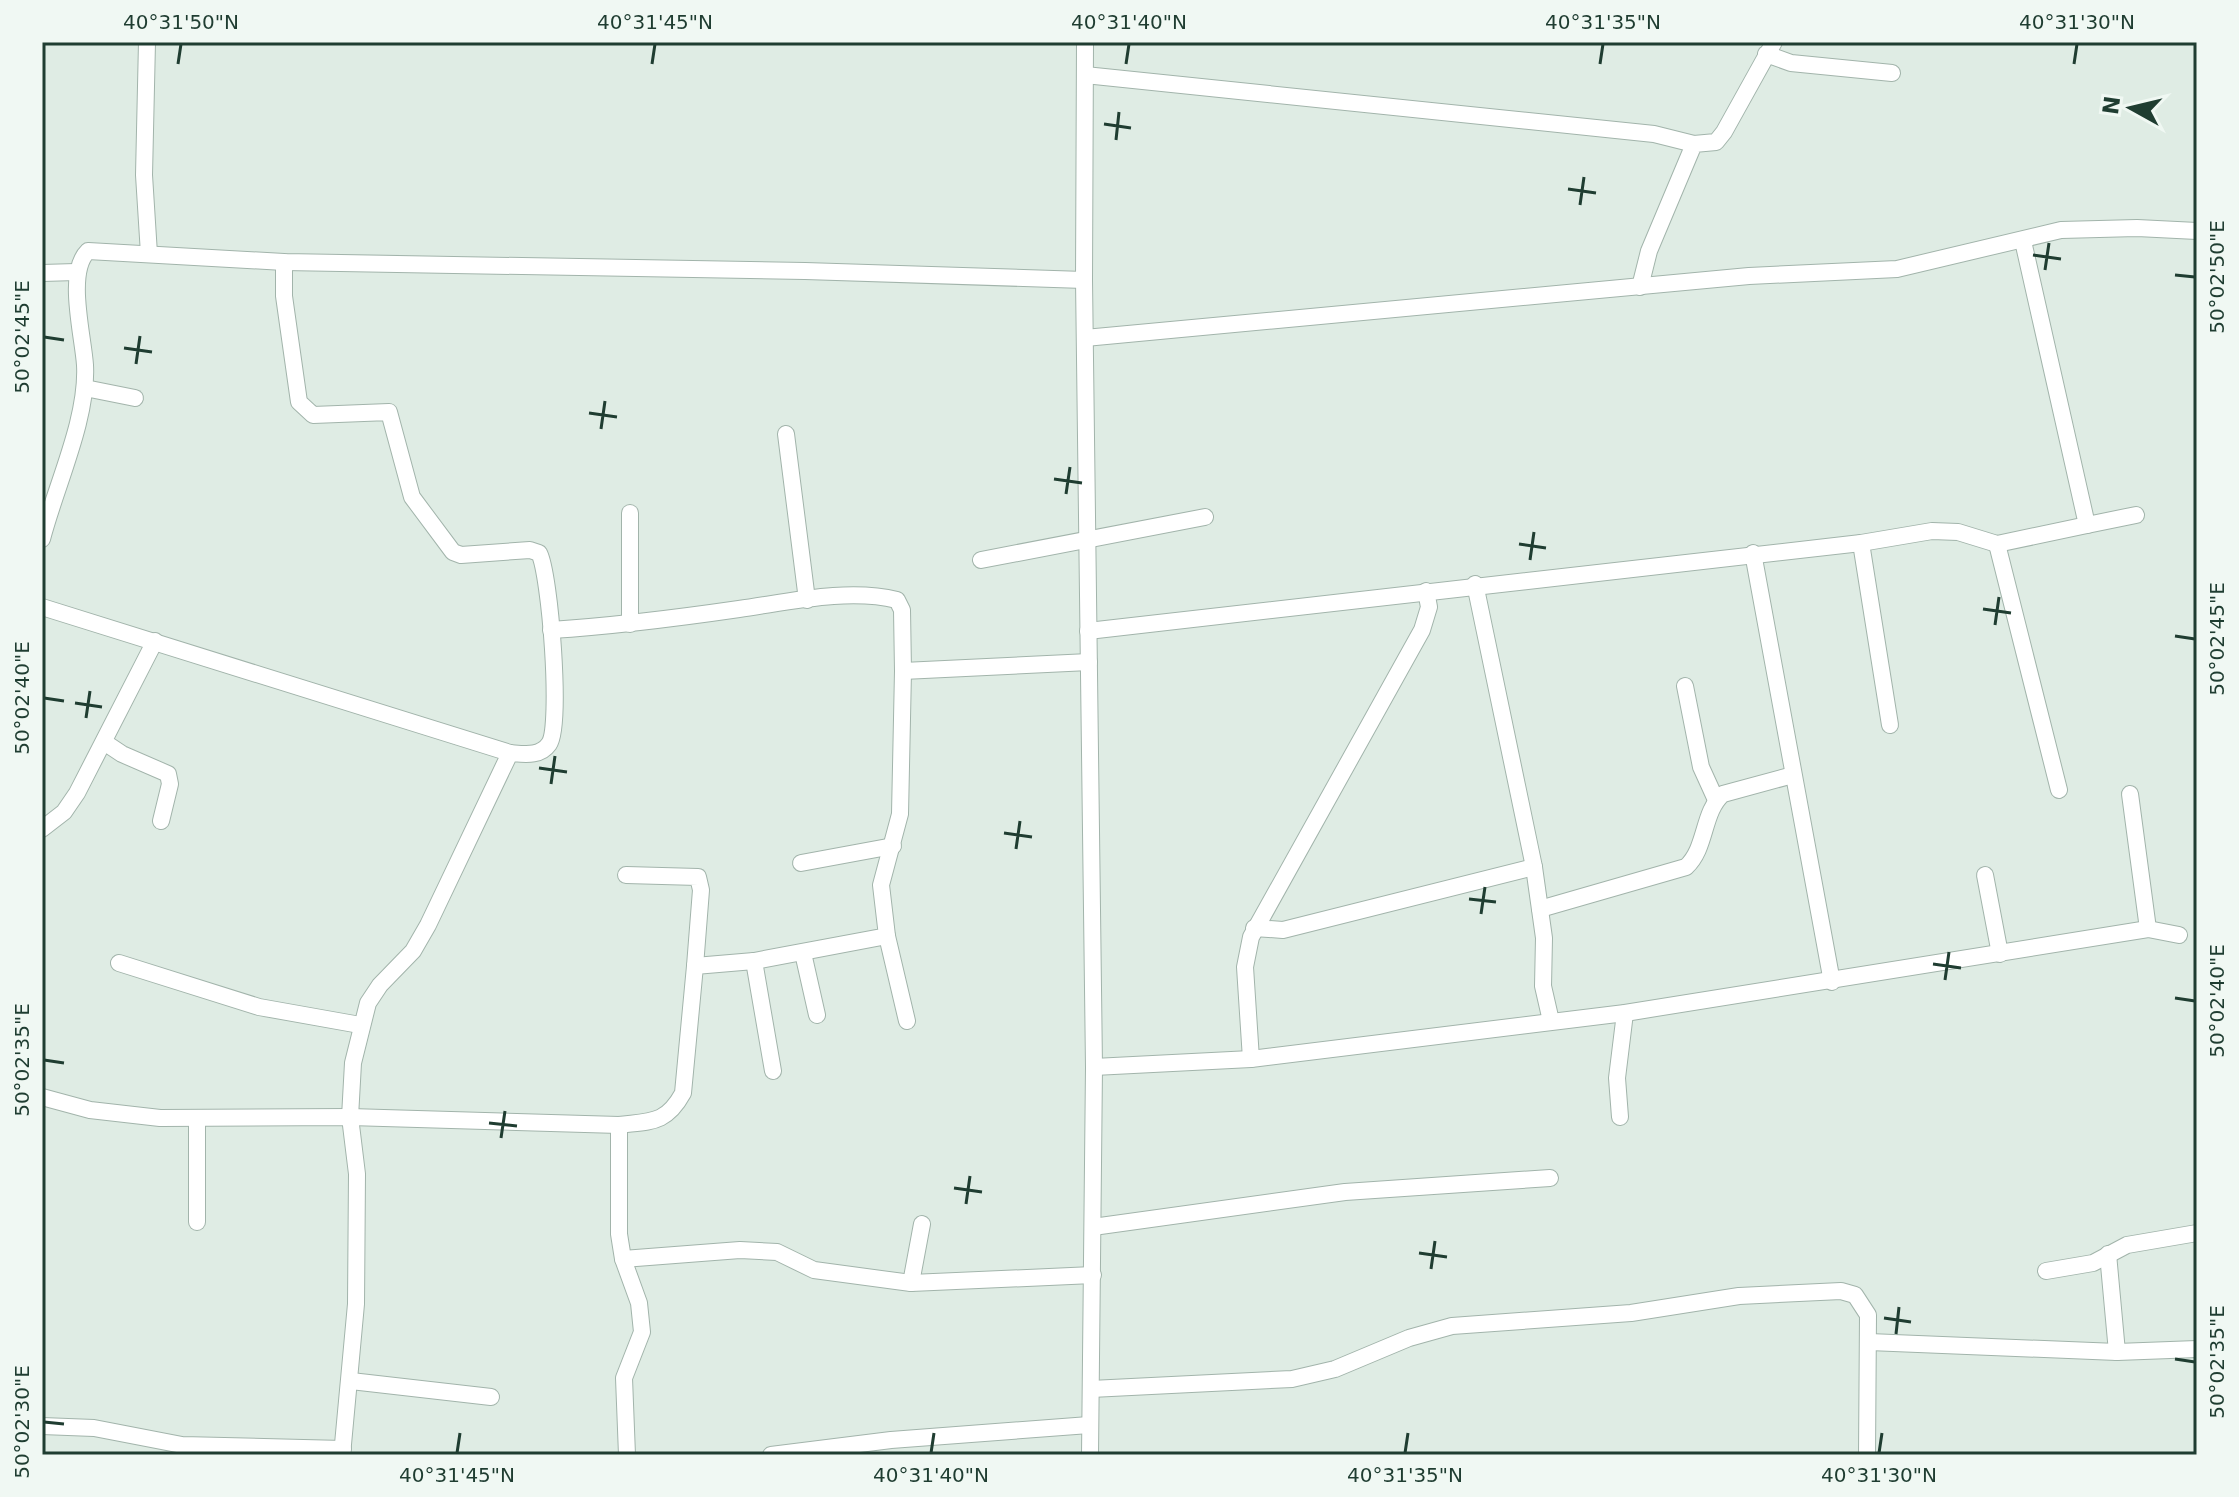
<svg xmlns="http://www.w3.org/2000/svg" width="2239" height="1497" viewBox="0 0 2239 1497" font-family="'DejaVu Sans',sans-serif">
<style>
.lines{fill:none;stroke-linecap:round;stroke-linejoin:round}
.minor-casing{stroke:#a2b4ab;stroke-width:18}
.minor{stroke:#fff;stroke-width:16}
.ticks{fill:none;stroke:#1f3d31;stroke-width:3}
.neatline{fill:none;stroke:#1f3d31;stroke-width:3}
.ticks-label{font-size:20px;text-anchor:middle;fill:#1f3d31}
</style>
<rect width="100%" height="100%" fill="#dfece4"/>
<g class="lines">
<g class="minor-casing">
<g id="minor">
<polyline points="147,42 144,175 149,254"/>
<polyline points="1085,42 1084,280 1094,1067 1090,1455"/>
<polyline points="1766,54 1791,63 1892,73"/>
<polyline points="1085,75 1654,134 1694,144"/>
<path d="M 284,262 L 284,296 L 299,402 L 313,415 L 389,412 L 412,497 L 453,552 L 461,555 L 530,550 L 539,553 C 550,573 562,726 549,744 C 540,757 524,754 510,753 L 428,925 L 413,951 L 380,985 L 368,1003 L 353,1063 L 350,1117 L 357,1174 L 356,1304 L 342,1455"/>
<polyline points="42,273 76,272"/>
<polyline points="1640,287 1649,251 1694,144 1716,142 1724,132 1774,42"/>
<polyline points="1085,338 1749,276 1897,269 2061,230 2137,228 2197,231"/>
<polyline points="85,388 135,398"/>
<polyline points="786,434 807,600"/>
<polyline points="2087,525 2136,515"/>
<path d="M 42,539 C 56,485 88,419 85,365 C 83,335 66,272 88,251 L 284,262 L 805,271 L 1084,280"/>
<polyline points="1861,543 1890,725"/>
<polyline points="1997,544 2059,790"/>
<polyline points="1753,553 1832,982"/>
<polyline points="981,560 1205,517"/>
<polyline points="1475,584 1534,867 1544,938 1543,986 1551,1021"/>
<polyline points="42,607 510,753"/>
<polyline points="630,624 630,513"/>
<polyline points="1088,631 1861,543 1932,531 1958,532 1997,544 2087,525 2023,241"/>
<polyline points="903,671 1089,662"/>
<polyline points="1685,686 1701,767 1716,800"/>
<polyline points="104,742 122,754 168,774 170,784 161,821"/>
<polyline points="2130,794 2148,929"/>
<polyline points="42,829 64,812 77,793 155,641"/>
<polyline points="801,863 893,846"/>
<polyline points="626,875 698,877 701,890 695,966"/>
<polyline points="1985,875 2000,954"/>
<path d="M 1540,909 L 1686,867 C 1707,848 1702,812 1723,794 L 1793,775"/>
<polyline points="1254,928 1283,930 1534,867"/>
<polyline points="887,936 907,1021"/>
<polyline points="803,953 817,1015"/>
<polyline points="754,961 773,1071"/>
<polyline points="119,963 259,1007 360,1025"/>
<polyline points="1251,1059 1245,967 1251,937 1422,630 1429,607 1426,591"/>
<polyline points="1094,1067 1251,1059 1625,1013 2148,929 2179,935"/>
<path d="M 42,1097 L 90,1110 L 160,1118 L 350,1117 L 619,1125 C 651,1121 666,1124 683,1093 L 695,966 L 754,961 L 887,936 L 881,885 L 900,814 L 903,671 L 902,610 L 897,600 C 848,588 789,602 739,609 C 677,618 614,626 551,630"/>
<polyline points="1620,1117 1617,1078 1625,1013"/>
<polyline points="619,1125 619,1234 623,1259 639,1303 642,1332 624,1378 627,1455"/>
<polyline points="197,1222 197,1120"/>
<polyline points="1093,1227 1345,1192 1550,1178"/>
<polyline points="2108,1254 2117,1352"/>
<polyline points="623,1259 740,1250 777,1252 814,1270 911,1283 1093,1275"/>
<polyline points="2046,1271 2093,1263 2127,1245 2197,1233"/>
<polyline points="911,1283 922,1224"/>
<polyline points="1869,1342 2117,1352 2197,1349"/>
<polyline points="351,1381 491,1397"/>
<polyline points="1091,1389 1292,1379 1335,1369 1409,1338 1452,1326 1631,1313 1739,1296 1841,1291 1855,1295 1868,1315 1867,1455"/>
<polyline points="42,1426 94,1428 182,1445 343,1449"/>
<polyline points="771,1455 891,1440 1089,1425"/>
</g>
</g>
<use href="#minor" class="minor"/>
</g>
<path class="ticks" d="M 178,64 L 181,44M 652,64 L 655,44M 1126,64 L 1129,44M 1600,64 L 1603,44M 2074,64 L 2077,44M 1104,124 L 1131,128M 1116,140 L 1119,112M 1568,189 L 1596,193M 1580,205 L 1584,177M 2033,255 L 2061,259M 2045,270 L 2049,243M 2175,275 L 2195,277M 44,337 L 64,340M 124,348 L 152,352M 136,364 L 140,336M 589,413 L 617,417M 601,429 L 605,401M 1054,479 L 1082,483M 1066,494 L 1070,467M 1519,544 L 1546,548M 1530,560 L 1534,532M 1983,609 L 2011,613M 1995,625 L 1999,597M 2175,636 L 2195,639M 44,698 L 64,701M 75,703 L 102,707M 86,718 L 90,691M 539,768 L 567,772M 551,784 L 555,756M 1004,833 L 1032,837M 1016,849 L 1020,821M 1469,899 L 1496,902M 1481,914 L 1485,887M 1933,964 L 1961,968M 1945,980 L 1949,952M 2175,998 L 2195,1001M 44,1060 L 64,1063M 489,1123 L 517,1126M 501,1138 L 505,1111M 954,1188 L 982,1192M 966,1204 L 970,1176M 1419,1253 L 1447,1257M 1431,1269 L 1435,1241M 1884,1318 L 1911,1322M 1896,1334 L 1899,1307M 2175,1359 L 2195,1362M 44,1422 L 64,1424M 457,1453 L 460,1433M 931,1453 L 934,1433M 1405,1453 L 1408,1433M 1879,1453 L 1882,1433"/>
<rect width="2239" height="1497" fill="none" stroke="#f0f8f3" stroke-width="88"/>
<g transform="translate(2131 108) rotate(278)" stroke="#f0f8f3" stroke-width="6" paint-order="stroke">
<path d="M0-6L14 30L0 20L-14 30Z" fill="#1f3d31"/>
<text y="-12" font-size="22" font-weight="bold" text-anchor="middle" fill="#1f3d31">N</text>
</g>
<rect x="44" y="44" width="2151" height="1409" class="neatline"/>
<g class="ticks-label">
<text x="181" y="29">40°31'50"N</text>
<text x="655" y="29">40°31'45"N</text>
<text x="1129" y="29">40°31'40"N</text>
<text x="1603" y="29">40°31'35"N</text>
<text x="2077" y="29">40°31'30"N</text>
<text transform="translate(2217 277) rotate(-90)" y="7">50°02'50"E</text>
<text transform="translate(22 337) rotate(-90)" y="7">50°02'45"E</text>
<text transform="translate(2217 639) rotate(-90)" y="7">50°02'45"E</text>
<text transform="translate(22 698) rotate(-90)" y="7">50°02'40"E</text>
<text transform="translate(2217 1001) rotate(-90)" y="7">50°02'40"E</text>
<text transform="translate(22 1060) rotate(-90)" y="7">50°02'35"E</text>
<text transform="translate(2217 1362) rotate(-90)" y="7">50°02'35"E</text>
<text transform="translate(22 1422) rotate(-90)" y="7">50°02'30"E</text>
<text x="457" y="1482">40°31'45"N</text>
<text x="931" y="1482">40°31'40"N</text>
<text x="1405" y="1482">40°31'35"N</text>
<text x="1879" y="1482">40°31'30"N</text>
</g>
</svg>
